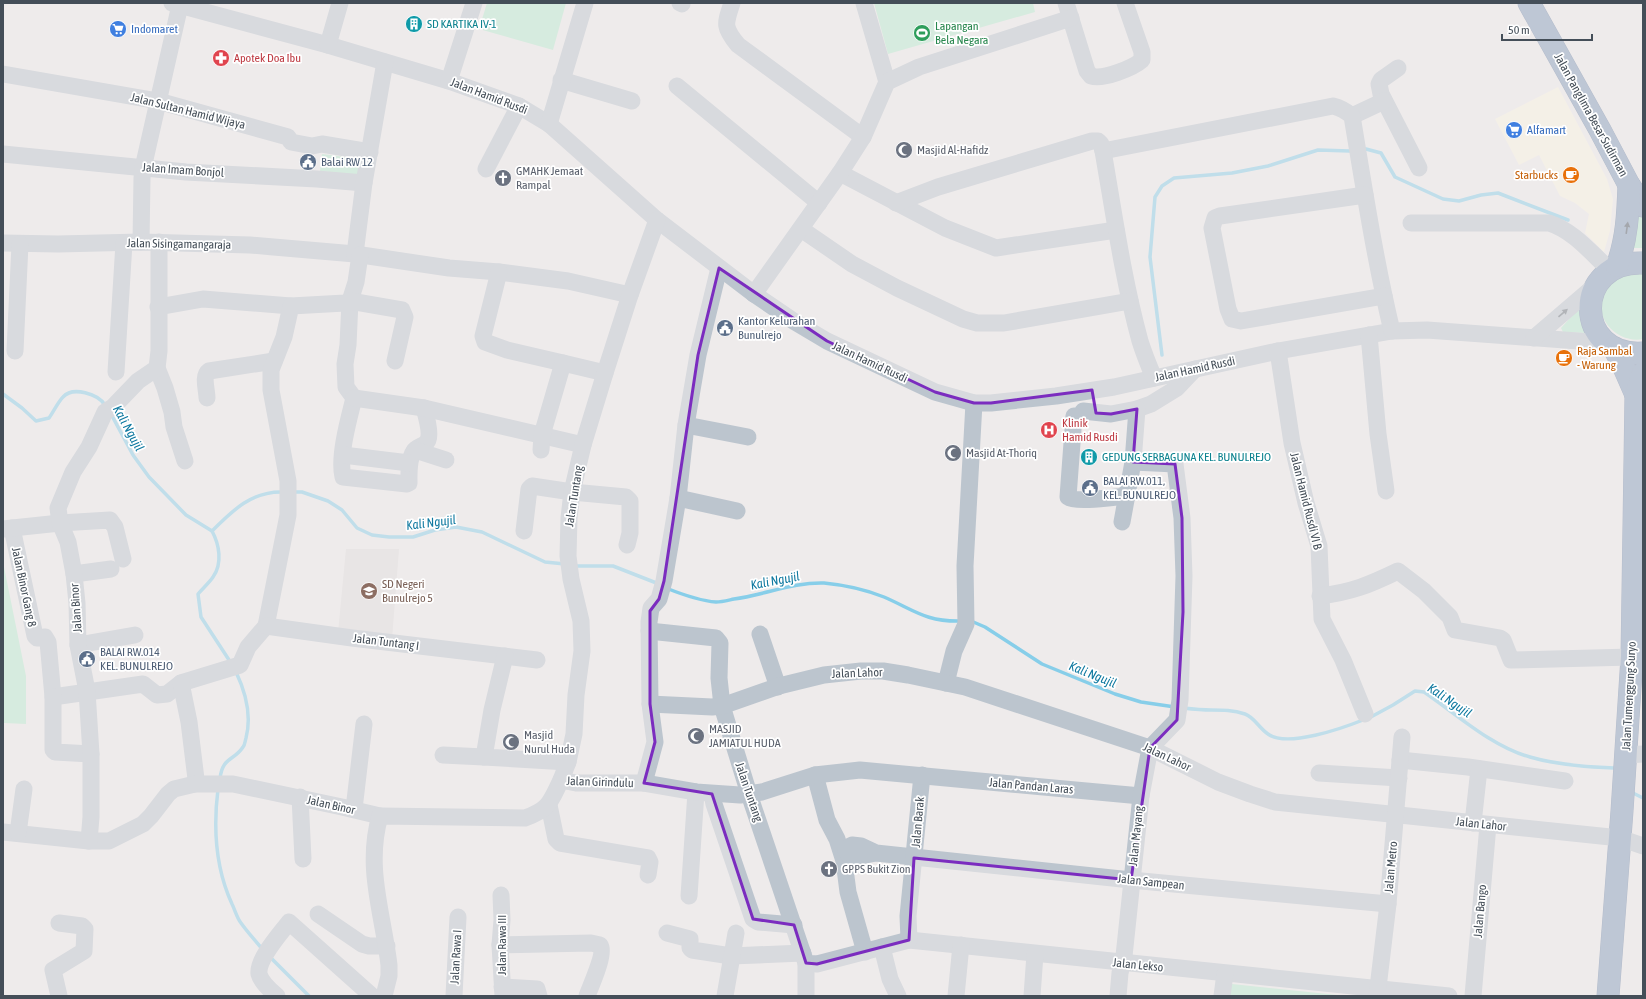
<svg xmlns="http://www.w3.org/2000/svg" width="1646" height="999" viewBox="0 0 1646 999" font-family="'Asap Condensed',sans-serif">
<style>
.commercial{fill:#fbf5e3}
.education{fill:#dfdddd}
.green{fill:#b9ecd0}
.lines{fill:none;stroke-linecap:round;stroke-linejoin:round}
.stream{stroke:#87cee9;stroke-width:3.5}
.highway-casing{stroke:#6f86a6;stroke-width:23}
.minor{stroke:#bcc5ce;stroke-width:17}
.highway{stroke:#849bba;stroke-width:22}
.oneway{fill:#4a5662}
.oneway2{fill:#68727b}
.marked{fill:none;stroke:#7b2cbf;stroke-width:3;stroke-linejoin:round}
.labels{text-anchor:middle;stroke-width:3.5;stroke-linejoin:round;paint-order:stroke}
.culture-label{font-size:12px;fill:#0d838f;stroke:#fff;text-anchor:start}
.leisure-label{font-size:12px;fill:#27864d;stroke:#fff;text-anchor:start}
.shop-label{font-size:12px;fill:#366cbe;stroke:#fff;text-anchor:start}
.health-label{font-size:12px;fill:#be3a42;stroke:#fff;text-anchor:start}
.street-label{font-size:12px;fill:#444e58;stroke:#fff}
.worship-label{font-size:12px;fill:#5b616d;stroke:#fff;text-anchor:start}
.service-label{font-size:12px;fill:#4e5e75;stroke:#fff;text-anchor:start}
.food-label{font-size:12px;fill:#c56008;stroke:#fff;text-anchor:end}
.education-label{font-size:12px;fill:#785e54;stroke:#fff;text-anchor:start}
.water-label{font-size:13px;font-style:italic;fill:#0f79a0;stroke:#fff}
</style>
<rect width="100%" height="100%" fill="#eeebeb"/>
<polygon class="commercial" points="1558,87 1607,179 1613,199 1610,231 1604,252 1585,233 1589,214 1575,203 1560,196 1539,155 1519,165 1495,119"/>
<polygon class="education" points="346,549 399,549 392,639 338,633"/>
<g class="green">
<polygon points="487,3 566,3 553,50 479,29"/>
<polygon points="874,3 1033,3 1035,12 888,54"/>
<polygon points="322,154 361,159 359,175 320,171"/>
<polygon points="1636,206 1643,216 1643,248 1632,248"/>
<path d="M 1643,273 L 1643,339 C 1619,344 1592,319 1604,294 C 1606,288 1613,282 1618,277 Z"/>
<polygon points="1579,308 1585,333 1563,332 1561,328"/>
<polygon points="3,562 26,676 26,724 4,723 3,740"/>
<polygon points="1232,984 1347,996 1227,996"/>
</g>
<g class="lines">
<g class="stream">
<polyline points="1366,149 1381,153 1395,177 1443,199 1459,201 1481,195 1498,193 1568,220"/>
<polyline points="1162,355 1150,257 1155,197 1162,186 1174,178 1232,173 1268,166 1318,150 1350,151"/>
<path d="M 3,394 L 22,408 L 36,421 L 49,418 C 54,411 58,402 63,397 C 73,386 98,394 105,405"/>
<path d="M 111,414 L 133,455 L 149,477 L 186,515 L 212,531 C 233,510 252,491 283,492"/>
<polyline points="292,492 302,492 328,501 342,510 357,528 372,535 389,537 413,537 435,530 456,527 482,532 545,562 565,564"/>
<path d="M 212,531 C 219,544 223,563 213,577 C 209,583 203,588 198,594 L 201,617 L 231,663"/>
<polyline points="575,566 613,566 659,584"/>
<path d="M 666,588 C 681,594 700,601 716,602 C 722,602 729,600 734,599 C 764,595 794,582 824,583 C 845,585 864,589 884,597 C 914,610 926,622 961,621"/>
<polyline points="971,621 985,627 1042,664 1115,694 1141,702 1175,707"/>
<path d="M 1183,708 C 1192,709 1202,710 1211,710 C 1223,710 1233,710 1245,714 C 1254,717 1259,728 1268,734 C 1287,748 1343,728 1363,720"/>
<path d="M 1369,718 L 1393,705 L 1415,691 L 1424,692 C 1455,713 1492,747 1530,757 C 1557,765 1586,767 1614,768"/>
<path d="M 220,779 C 222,757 234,761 243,747 C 245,745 245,741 246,738 C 252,715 246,693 236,672"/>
<path d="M 218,789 C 213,829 215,867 232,904 C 235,910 237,918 241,923 C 248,933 256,941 263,950"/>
<polyline points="1633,793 1643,798"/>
<polyline points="270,957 309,996"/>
</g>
<g class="highway-casing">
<g id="highway">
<polyline points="1529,3 1600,130 1629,185 1643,206"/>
<path d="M 1643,263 C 1572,260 1574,358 1643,353"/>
<path d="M 1617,266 C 1627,239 1628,213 1629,185"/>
<polyline points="1614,348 1622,363 1636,395"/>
<polyline points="1608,996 1622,811 1632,657 1636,395 1643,373"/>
</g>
</g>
<g class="minor">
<polyline points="172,3 328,45 449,81 519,106 549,124 657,220 754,294 795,322 827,341 935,392 974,403 991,403 1056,396 1114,387 1278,351 1392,331 1427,330 1605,343"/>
<polyline points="680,3 682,4"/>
<path d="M 732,3 C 725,24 723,27 738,45 L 863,137"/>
<polyline points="864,3 887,82"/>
<path d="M 1066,3 L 1087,71 L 1091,76 C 1103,80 1133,68 1142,60 L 1142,52 L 1125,3"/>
<polyline points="328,45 340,3"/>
<polyline points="1398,68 1381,80 1379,84 1381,94 1419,168"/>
<polyline points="3,74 158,101 288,137 291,142 312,146 322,144 370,152"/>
<polyline points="561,80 632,101"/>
<polyline points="449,81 474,3"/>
<polyline points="677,86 819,203"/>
<polyline points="1352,116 1384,101"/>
<polyline points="549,124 585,3"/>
<path d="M 1103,151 L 1333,106 C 1341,108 1346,111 1352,116 C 1364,188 1375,260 1392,331"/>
<polyline points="3,154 186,172 317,179 364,183"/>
<polyline points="486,169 519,106"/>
<polyline points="840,173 945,228 996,248 1116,230"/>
<polyline points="1365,195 1220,216 1215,218 1212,228 1228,309 1232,319 1241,321 1384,296"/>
<path d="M 896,203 L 938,187 L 1092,141 L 1098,141 L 1101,144 L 1103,151 C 1114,214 1123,279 1140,341 C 1144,354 1149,366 1154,378"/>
<path d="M 1411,223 L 1549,223 C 1574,231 1591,253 1610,270"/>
<polyline points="801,229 852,264 897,288 963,319 977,323 1004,323 1130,301"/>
<polyline points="141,242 142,178 143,168 180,5"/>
<polyline points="3,243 58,244 141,242 250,245 355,254 449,268 499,272 568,281 630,295"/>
<polyline points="355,254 364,183 385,62"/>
<path d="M 360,255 L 356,282 L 350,301 L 348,345 L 345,364 L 346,387 L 354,398 C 349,418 338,457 343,477 L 407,484 L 409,483 C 409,473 408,456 416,449 C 420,446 426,445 428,440 C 431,433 426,415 424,408"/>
<polyline points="499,272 483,336 485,342 507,350 563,363"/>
<polyline points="754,294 840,173 863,137 887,82 919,67 1071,18"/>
<polyline points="158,307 203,299 291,306"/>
<polyline points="1369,335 1378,434 1386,491"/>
<polyline points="1534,338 1597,284"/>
<polyline points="15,351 20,244"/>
<polyline points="1278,351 1292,443 1306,503 1319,546 1322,619 1343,660 1365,714"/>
<polyline points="157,368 165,388 172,412 174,427 185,461"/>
<polyline points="116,372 124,243"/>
<path d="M 207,398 C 207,390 202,376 209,371 L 274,361"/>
<polyline points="354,398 424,408 583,445"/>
<polyline points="1083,411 1111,414 1137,409 1151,404 1177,388 1195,369"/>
<path d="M 1074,416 L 1068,497 C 1076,503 1114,497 1126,496"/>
<polyline points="686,425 748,437"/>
<polyline points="415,450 446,460"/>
<polyline points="541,450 542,435 563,363 605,373"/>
<polyline points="343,455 409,463"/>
<polyline points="1133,462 1175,464 1182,518 1184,576 1180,700 1177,720 1150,748"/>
<polyline points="678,498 737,511"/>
<polyline points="1122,522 1133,462 1137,409"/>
<polyline points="12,528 35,636 37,638 45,637 48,642 53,697 143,684 157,695 167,694 181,683 240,665 248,647 266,626 288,515 288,481 271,390 271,370 284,337 291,306 345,303 350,301 402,310 405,317 395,361"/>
<polyline points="3,529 60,523 110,520 115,527 123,559"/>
<polyline points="524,531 529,489 532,486 572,492 626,497 630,501 630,533 627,545"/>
<polyline points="74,574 111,569"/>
<path d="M 1320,596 C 1352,592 1369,585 1398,571 L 1424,591 L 1450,617 L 1455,630 L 1500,638 L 1503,640 L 1511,660 L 1632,657"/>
<polyline points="266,626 352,638 537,660"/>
<polyline points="649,631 716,638 720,643 719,678 722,706 749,794 806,963 817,964 909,940 1449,996"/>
<polyline points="760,634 778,687"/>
<polyline points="78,645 135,635"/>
<polyline points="505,656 492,710 484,757 568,762"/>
<polyline points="181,683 189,722 196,779 195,784"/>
<polyline points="946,683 954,651 966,624 965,566 974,403"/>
<polyline points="53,697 53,750 55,752 91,754"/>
<polyline points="650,704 712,707 722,706 779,686 824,675 861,671 883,671 908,675 965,687 1150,748 1218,782 1250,794 1275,802 1620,838 1643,846"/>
<polyline points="443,755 484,757"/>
<polyline points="1626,755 1643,754"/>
<polyline points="1400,760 1468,767 1565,781"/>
<polyline points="1319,773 1399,778"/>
<polyline points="815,775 827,820 837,839 844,861 848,892 865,952"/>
<polyline points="561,780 568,762 574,734 576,695 582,651 581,621 571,579 568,556 569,518 572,492 583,445 605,373 630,295 657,220"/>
<polyline points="644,783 655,742 650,704 649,622 651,608 659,599 664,581 678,498 686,425 698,355 719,268"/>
<polyline points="712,794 714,804 753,919 758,922 794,925"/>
<polyline points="300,797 303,859"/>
<polyline points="549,805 556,839 560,843 648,858 650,862 648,875"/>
<polyline points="354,809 364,724"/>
<polyline points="1473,823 1479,769"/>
<polyline points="3,832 89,841 109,841 143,824 151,816 168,794 174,789 195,784 233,784 342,807 380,816"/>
<polyline points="18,833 24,789"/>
<polyline points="89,841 91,817 91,754 87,691 78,645 77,603 74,574 68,542 60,523 58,508 73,472 89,447 105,412 113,407 138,381 157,368 159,351 159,242"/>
<polyline points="876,853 861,846 852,845 848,847 846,850 849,855 856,857 876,853 1131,880 1388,904"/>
<polyline points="501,895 502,920 500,945 503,996"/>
<polyline points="689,896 696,792"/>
<polyline points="318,914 362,944 369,946 387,946"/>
<polyline points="667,933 690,939 690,948 692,950 731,956 803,953"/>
<polyline points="909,940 908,916 922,775"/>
<path d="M 500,945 L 591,943 L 600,945 C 606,953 591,985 587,996"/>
<polyline points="882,947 890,979 898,996"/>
<polyline points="806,963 806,996"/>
<polyline points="502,987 537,989 539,996"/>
<polyline points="59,996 53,970 84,951 85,929 82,926 59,923"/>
<path d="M 277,996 C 271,991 261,982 259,974 C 257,959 280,934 289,922 L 372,996"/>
<path d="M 384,996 L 389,976 L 389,965 C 383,914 365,867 380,816 L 525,818 C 550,809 550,802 561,780 L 576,783 L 644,783 L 696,792 L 740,795 L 762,792 L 815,775 L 860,770 L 1141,796"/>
<polyline points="454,996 458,917"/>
<polyline points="725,996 736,933"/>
<polyline points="956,996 961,945"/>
<polyline points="1032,996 1035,954"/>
<polyline points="1118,996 1120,973 1124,956 1141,796 1150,748"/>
<polyline points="1222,996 1225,974"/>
<polyline points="1377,996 1388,904 1402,737"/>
<polyline points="1473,996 1488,825"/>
</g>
<use href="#highway" class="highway"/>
</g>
<defs><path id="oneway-solid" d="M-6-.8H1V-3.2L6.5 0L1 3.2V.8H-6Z"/></defs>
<use class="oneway" href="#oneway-solid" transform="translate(1627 228) rotate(-82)"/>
<use class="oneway2" href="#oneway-solid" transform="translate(1563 313) rotate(-41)"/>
<path d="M0 0H1646V999H0ZM 719,268 L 827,341 L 935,392 L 974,403 L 991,403 L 1092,390 L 1096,413 L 1111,414 L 1137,409 L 1133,462 L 1175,464 L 1182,518 L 1183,612 L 1177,720 L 1150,748 L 1131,880 L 914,858 L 909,940 L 817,964 L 806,963 L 794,925 L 753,919 L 712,794 L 644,783 L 655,742 L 650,704 L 650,611 L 659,599 L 664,581 L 698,355 Z" fill="#eeebeb" fill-opacity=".55" fill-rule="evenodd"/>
<path class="marked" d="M 719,268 L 827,341 L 935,392 L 974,403 L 991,403 L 1092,390 L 1096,413 L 1111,414 L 1137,409 L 1133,462 L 1175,464 L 1182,518 L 1183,612 L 1177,720 L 1150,748 L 1131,880 L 914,858 L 909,940 L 817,964 L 806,963 L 794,925 L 753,919 L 712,794 L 644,783 L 655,742 L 650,704 L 650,611 L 659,599 L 664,581 L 698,355 Z"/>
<defs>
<g id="building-disc" transform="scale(0.9)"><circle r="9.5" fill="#0f9aa8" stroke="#fff"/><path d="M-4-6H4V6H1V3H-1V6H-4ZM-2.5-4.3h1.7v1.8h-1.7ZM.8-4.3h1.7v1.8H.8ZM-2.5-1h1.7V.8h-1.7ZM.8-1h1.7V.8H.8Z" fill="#fff"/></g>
<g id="supermarket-disc" transform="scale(0.9)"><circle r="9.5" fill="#3f7fe0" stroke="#fff"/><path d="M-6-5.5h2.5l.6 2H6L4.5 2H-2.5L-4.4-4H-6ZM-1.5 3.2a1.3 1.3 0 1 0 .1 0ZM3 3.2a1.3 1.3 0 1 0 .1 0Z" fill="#fff"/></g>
<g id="stadium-disc" transform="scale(0.9)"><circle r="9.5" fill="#2e9e5b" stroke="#fff"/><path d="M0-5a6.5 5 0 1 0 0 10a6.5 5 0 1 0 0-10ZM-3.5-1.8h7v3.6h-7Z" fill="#fff"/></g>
<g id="pharmacy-disc" transform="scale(0.9)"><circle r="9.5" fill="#e0444e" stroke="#fff"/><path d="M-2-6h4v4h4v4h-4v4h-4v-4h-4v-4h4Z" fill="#fff"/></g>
<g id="mosque-disc" transform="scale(0.9)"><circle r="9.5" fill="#6b7280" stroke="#fff"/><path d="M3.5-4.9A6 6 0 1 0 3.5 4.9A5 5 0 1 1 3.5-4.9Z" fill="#fff"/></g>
<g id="civic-disc" transform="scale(0.9)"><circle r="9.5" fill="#5c6f8a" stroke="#fff"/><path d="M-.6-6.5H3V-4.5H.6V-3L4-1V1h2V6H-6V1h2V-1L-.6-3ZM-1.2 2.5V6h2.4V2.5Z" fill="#fff"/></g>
<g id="cafe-disc" transform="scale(0.9)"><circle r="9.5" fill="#e8710a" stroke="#fff"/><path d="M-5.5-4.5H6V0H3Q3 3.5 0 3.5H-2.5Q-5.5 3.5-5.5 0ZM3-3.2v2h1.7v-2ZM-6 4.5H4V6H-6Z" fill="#fff"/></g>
<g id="church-disc" transform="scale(0.9)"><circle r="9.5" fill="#6b7280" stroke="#fff"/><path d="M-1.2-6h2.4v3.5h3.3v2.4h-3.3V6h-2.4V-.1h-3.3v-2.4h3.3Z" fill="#fff"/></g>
<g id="hospital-disc" transform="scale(0.9)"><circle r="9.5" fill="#e0444e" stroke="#fff"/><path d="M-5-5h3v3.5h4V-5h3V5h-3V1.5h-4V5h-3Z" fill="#fff"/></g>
<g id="school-disc" transform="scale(0.9)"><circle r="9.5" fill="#8d6e63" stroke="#fff"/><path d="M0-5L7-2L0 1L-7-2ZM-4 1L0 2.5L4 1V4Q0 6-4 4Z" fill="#fff"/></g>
</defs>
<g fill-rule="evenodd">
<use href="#building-disc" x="414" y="24"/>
<use href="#supermarket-disc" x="118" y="29"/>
<use href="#stadium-disc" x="922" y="33"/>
<use href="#pharmacy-disc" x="221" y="58"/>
<use href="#supermarket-disc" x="1514" y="130"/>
<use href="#mosque-disc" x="904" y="150"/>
<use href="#civic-disc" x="308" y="162"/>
<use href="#cafe-disc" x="1571" y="175"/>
<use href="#church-disc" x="503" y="178"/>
<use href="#civic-disc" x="725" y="328"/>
<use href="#cafe-disc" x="1564" y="358"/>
<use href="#hospital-disc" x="1049" y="430"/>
<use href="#mosque-disc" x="953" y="453"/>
<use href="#building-disc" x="1089" y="457"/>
<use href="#civic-disc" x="1090" y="488"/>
<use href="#school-disc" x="369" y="591"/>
<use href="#civic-disc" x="87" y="659"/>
<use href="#mosque-disc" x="696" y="736"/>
<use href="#mosque-disc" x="511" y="742"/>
<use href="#church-disc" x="829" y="869"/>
</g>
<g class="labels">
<g class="culture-label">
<text x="427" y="28">SD KARTIKA IV-1</text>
<text x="1102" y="461">GEDUNG SERBAGUNA KEL. BUNULREJO</text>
</g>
<g class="leisure-label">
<text x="935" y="30">Lapangan<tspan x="935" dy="14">Bela Negara</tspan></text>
</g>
<g class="shop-label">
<text x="131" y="33">Indomaret</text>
<text x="1527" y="134">Alfamart</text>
</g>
<g class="health-label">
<text x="234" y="62">Apotek Doa Ibu</text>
<text x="1062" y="427">Klinik<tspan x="1062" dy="14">Hamid Rusdi</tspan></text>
</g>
<g class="street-label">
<text transform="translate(489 96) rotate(21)" y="4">Jalan Hamid Rusdi</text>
<text transform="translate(188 111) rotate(14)" y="4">Jalan Sultan Hamid Wijaya</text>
<text transform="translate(1591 115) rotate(61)" y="4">Jalan Panglima Besar Sudirman</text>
<text transform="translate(183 170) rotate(4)" y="4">Jalan Imam Bonjol</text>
<text transform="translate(179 244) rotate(1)" y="4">Jalan Sisingamangaraja</text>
<text transform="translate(870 362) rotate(25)" y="4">Jalan Hamid Rusdi</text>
<text transform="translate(1195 369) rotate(-12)" y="4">Jalan Hamid Rusdi</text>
<text transform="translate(574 496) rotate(-81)" y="4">Jalan Tuntang</text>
<text transform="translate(1306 501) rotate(76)" y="4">Jalan Hamid Rusdi VI B</text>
<text transform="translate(24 587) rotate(78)" y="4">Jalan Binor Gang 8</text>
<text transform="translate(76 608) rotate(-94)" y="4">Jalan Binor</text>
<text transform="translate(386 642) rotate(7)" y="4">Jalan Tuntang I</text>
<text transform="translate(857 673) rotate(-2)" y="4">Jalan Lahor</text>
<text transform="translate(1629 696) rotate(-87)" y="4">Jalan Tumenggung Suryo</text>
<text transform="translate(1167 757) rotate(25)" y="4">Jalan Lahor</text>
<text transform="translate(600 782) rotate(2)" y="4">Jalan Girindulu</text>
<text transform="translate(1031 786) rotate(5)" y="4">Jalan Pandan Laras</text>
<text transform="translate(749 792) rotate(71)" y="4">Jalan Tuntang</text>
<text transform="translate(331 805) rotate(13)" y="4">Jalan Binor</text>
<text transform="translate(918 822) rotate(-85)" y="4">Jalan Barak</text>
<text transform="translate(1481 824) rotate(6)" y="4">Jalan Lahor</text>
<text transform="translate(1136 836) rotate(-84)" y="4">Jalan Mayang</text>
<text transform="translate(1391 867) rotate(-85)" y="4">Jalan Metro</text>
<text transform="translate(1151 882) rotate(6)" y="4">Jalan Sampean</text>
<text transform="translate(1480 911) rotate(-85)" y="4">Jalan Bango</text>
<text transform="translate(502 945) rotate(-90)" y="4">Jalan Rawa III</text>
<text transform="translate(456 957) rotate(-87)" y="4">Jalan Rawa I</text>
<text transform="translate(1138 965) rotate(6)" y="4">Jalan Lekso</text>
</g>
<g class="worship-label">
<text x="917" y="154">Masjid Al-Hafidz</text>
<text x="516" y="175">GMAHK Jemaat<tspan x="516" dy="14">Rampal</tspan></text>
<text x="966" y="457">Masjid At-Thoriq</text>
<text x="709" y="733">MASJID<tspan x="709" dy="14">JAMIATUL HUDA</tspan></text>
<text x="524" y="739">Masjid<tspan x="524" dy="14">Nurul Huda</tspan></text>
<text x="842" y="873">GPPS Bukit Zion</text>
</g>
<g class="service-label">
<text x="321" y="166">Balai RW 12</text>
<text x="738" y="325">Kantor Kelurahan<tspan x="738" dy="14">Bunulrejo</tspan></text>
<text x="1103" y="485">BALAI RW.011,<tspan x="1103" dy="14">KEL. BUNULREJO</tspan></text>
<text x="100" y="656">BALAI RW.014<tspan x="100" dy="14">KEL. BUNULREJO</tspan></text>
</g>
<g class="food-label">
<text x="1558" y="179">Starbucks</text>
<text x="1577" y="355" text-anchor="start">Raja Sambal<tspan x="1577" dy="14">- Warung</tspan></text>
</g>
<g class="education-label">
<text x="382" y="588">SD Negeri<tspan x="382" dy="14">Bunulrejo 5</tspan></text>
</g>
<g class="water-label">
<text transform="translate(129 428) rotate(61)" y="5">Kali Ngujil</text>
<text transform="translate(431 522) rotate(-7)" y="5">Kali Ngujil</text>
<text transform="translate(775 580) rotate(-11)" y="5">Kali Ngujil</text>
<text transform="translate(1093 674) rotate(22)" y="5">Kali Ngujil</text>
<text transform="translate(1450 700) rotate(34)" y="5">Kali Ngujil</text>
</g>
</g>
<rect width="1646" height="999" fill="none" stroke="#444e58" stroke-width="8"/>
<path d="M1502 34v6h90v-6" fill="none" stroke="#444e58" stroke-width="2"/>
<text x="1508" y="34" font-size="12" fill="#444e58" stroke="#ffffff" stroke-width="3" paint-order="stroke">50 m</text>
</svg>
